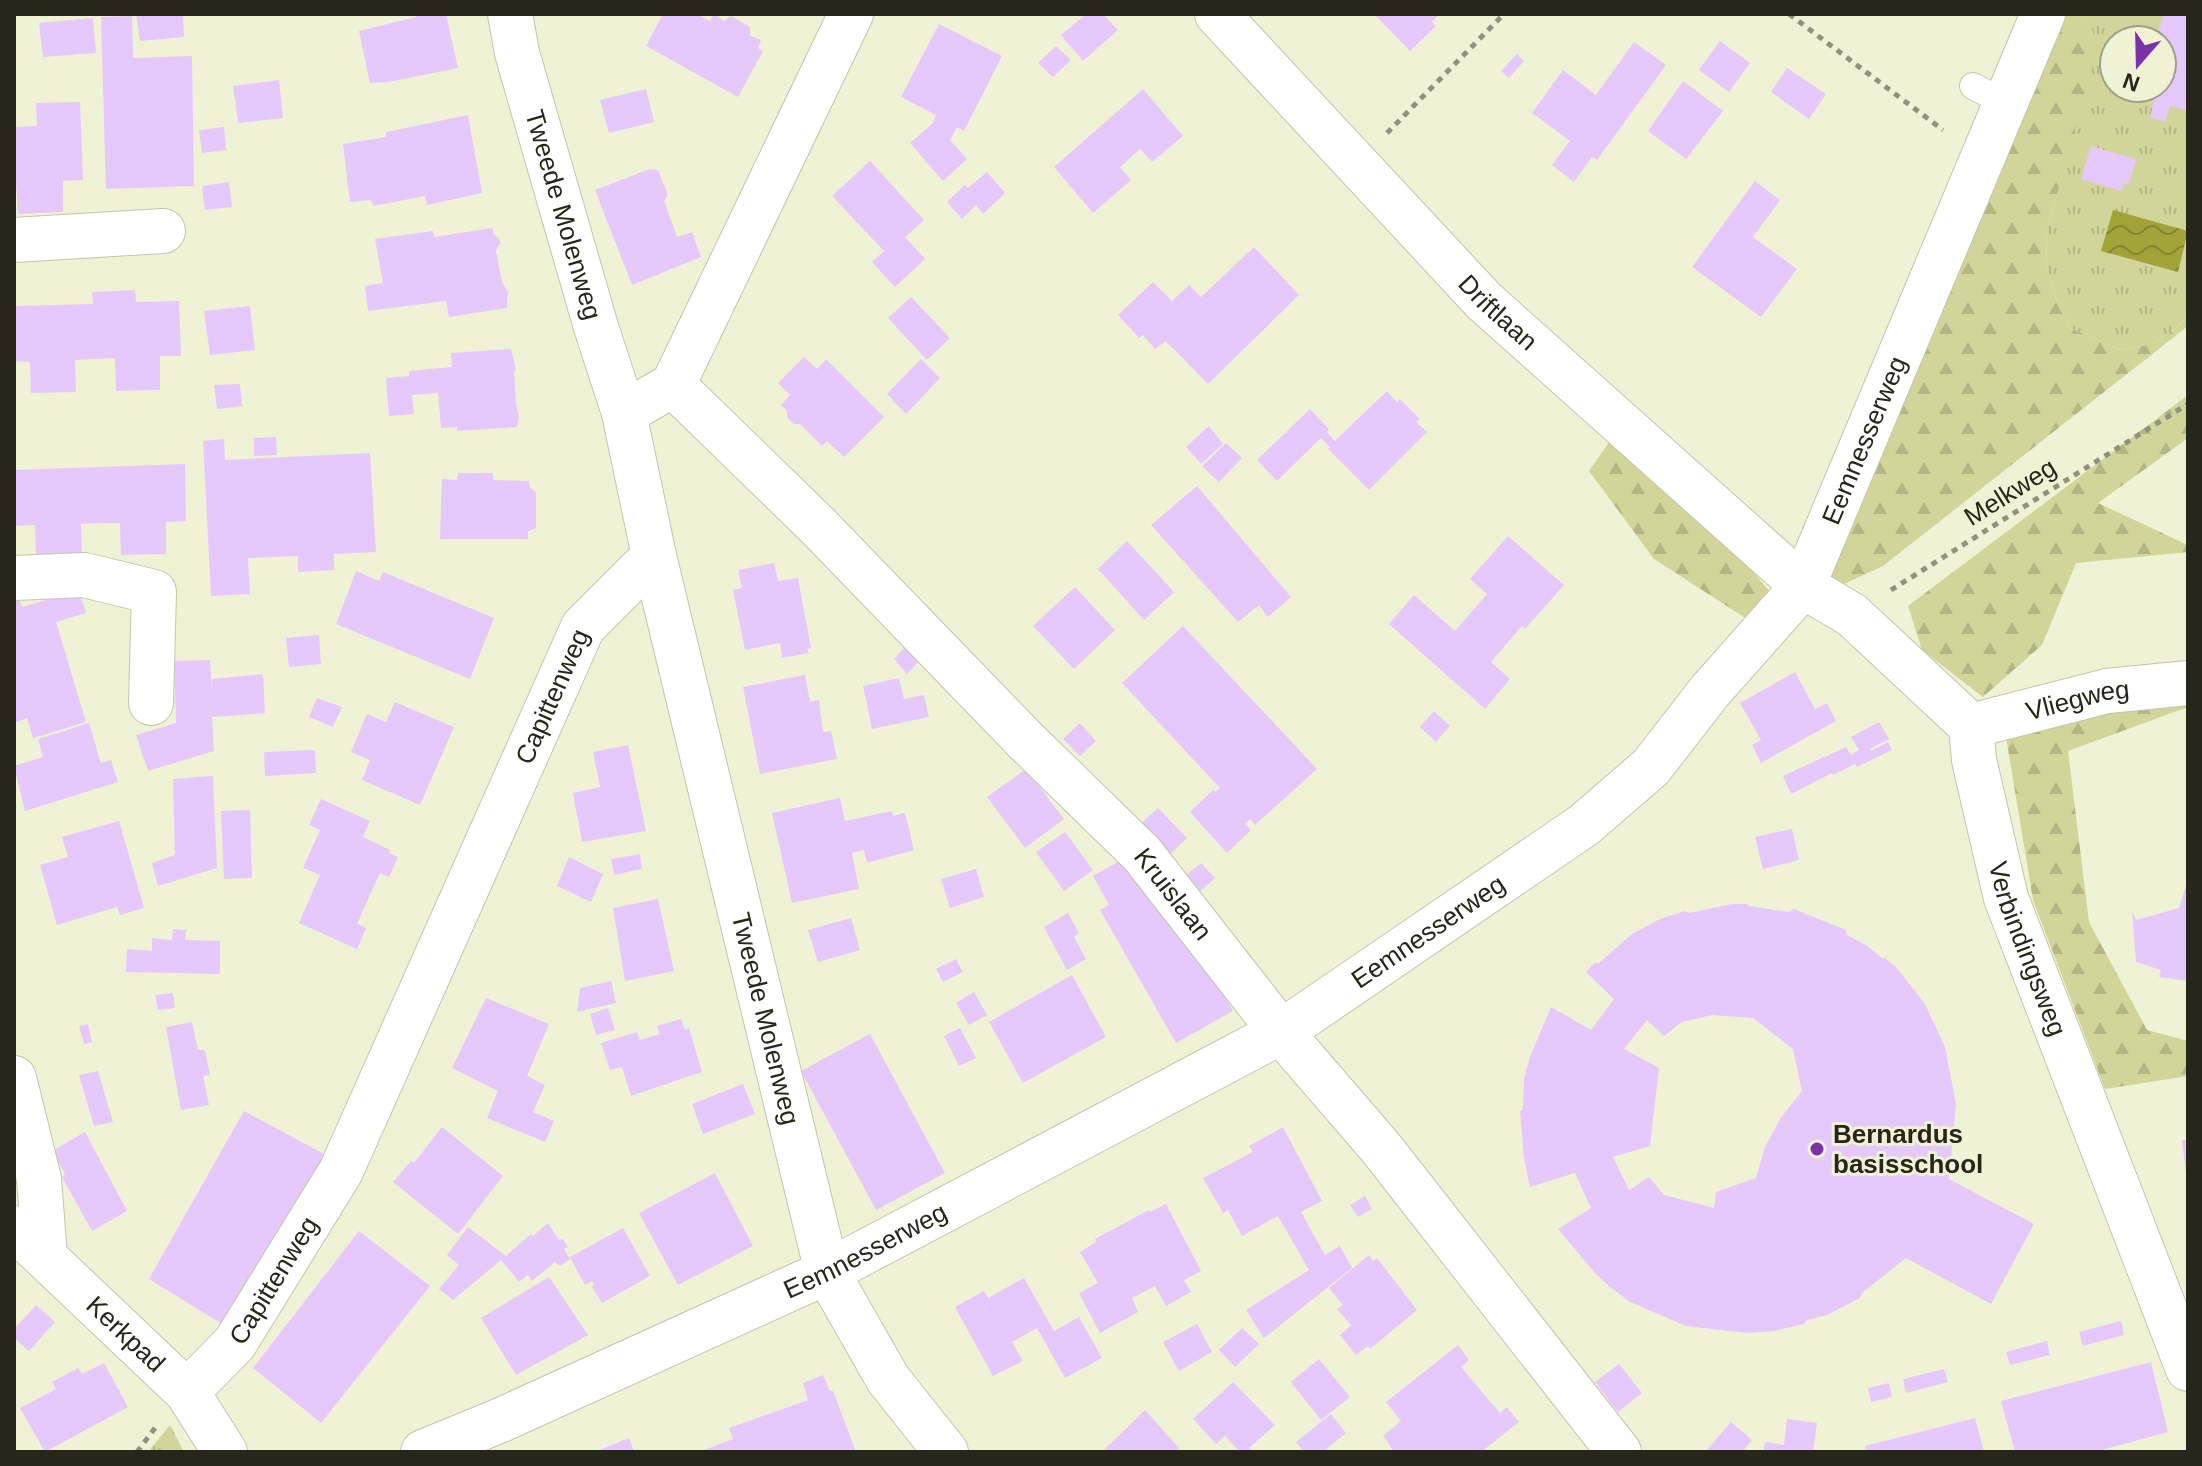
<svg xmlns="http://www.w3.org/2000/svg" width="2202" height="1466" viewBox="0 0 2202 1466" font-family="Helvetica,sans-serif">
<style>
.grass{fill:url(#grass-tufts);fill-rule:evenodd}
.forest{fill:url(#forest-firs)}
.water{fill:url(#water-waves)}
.building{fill:#e5c9fc;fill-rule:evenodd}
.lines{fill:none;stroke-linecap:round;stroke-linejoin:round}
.service-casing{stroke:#c4c6aa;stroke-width:28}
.minor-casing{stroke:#c4c6aa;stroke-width:46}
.path{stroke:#91927e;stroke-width:5;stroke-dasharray:6 6;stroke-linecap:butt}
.service{stroke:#fff;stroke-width:26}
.minor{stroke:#fff;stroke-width:44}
.poi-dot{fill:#7a33a7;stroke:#f0f2d5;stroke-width:3}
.labels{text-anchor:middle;stroke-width:6;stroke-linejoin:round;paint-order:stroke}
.street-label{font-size:26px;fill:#26261b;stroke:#f0f2d5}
.poi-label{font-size:26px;font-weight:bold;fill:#26261b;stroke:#f0f2d5;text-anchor:start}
</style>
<defs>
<pattern id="grass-tufts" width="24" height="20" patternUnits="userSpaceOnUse" patternTransform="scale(2)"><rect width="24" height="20" fill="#d2d599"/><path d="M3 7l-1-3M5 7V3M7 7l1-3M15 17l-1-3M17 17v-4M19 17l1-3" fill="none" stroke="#b4b783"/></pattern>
<pattern id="forest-firs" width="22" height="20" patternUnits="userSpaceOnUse" patternTransform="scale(2)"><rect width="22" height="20" fill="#d2d599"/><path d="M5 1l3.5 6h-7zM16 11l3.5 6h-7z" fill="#b4b783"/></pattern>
<pattern id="water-waves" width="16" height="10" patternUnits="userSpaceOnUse" patternTransform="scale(2)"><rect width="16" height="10" fill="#a2a43a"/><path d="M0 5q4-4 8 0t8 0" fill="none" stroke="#848530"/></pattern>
</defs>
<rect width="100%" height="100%" fill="#f0f2d5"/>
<g class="grass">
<path d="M 2084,14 L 2188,14 L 2188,315 L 2178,327 L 2152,344 L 2121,350 L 2070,328 L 2058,305 L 2050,280 L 2046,259 L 2047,231 L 2098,43 ZM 2114,40 L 2162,40 L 2162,88 L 2114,88 Z"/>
<polygon points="170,1425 184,1452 148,1452"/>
</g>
<g class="forest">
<polygon points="2062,14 2084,14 2099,43 2047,231 2046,259 2050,280 2058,305 2070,328 2121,350 2152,344 2178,327 2188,315 2188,326 1883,566 1840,586 1824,583"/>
<polygon points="2188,395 2188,438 2098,503 2188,545 2188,552 2076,563 2042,645 1983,697 1922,650 1908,606"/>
<polygon points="1612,438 1741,557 1774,597 1750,621 1654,559 1589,471"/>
<polygon points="2188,701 2188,707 2068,751 2089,922 2147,1030 2188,1041 2188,1076 2105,1089 2033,900 2006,737 2116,707"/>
</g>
<polygon class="water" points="2113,210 2188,231 2178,272 2101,251"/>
<g class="building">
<polygon points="136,14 183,14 184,37 140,41"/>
<polygon points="415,14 446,14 458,68 388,82 370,83 359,31 416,17"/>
<polygon points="663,14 696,14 710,21 714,14 724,21 731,16 750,27 750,36 761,40 758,48 763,51 738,97 646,46"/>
<polygon points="1086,14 1103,14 1118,30 1083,61 1061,35"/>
<polygon points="1374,14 1440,14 1432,22 1436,26 1410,51"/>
<polygon points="2164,14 2188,14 2188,111 2170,106 2165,122 2150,117 2154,101 2132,93 2133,88 2162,88 2162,40 2148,40 2150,35 2157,37"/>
<polygon points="132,16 133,58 192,56 194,186 106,189 101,17"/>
<polygon points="93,18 96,53 43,57 39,23"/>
<polygon points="939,24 1002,56 964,131 957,127 950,140 967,159 943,181 910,143 932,124 936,115 901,97"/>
<polygon points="1720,41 1750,63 1729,92 1699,70"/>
<polygon points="1634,42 1666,65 1597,160 1592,157 1574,182 1552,165 1570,141 1532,113 1563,70 1596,95"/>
<polygon points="1056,46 1071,60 1053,77 1038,63"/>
<polygon points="1517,54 1524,61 1509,78 1501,71"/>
<polygon points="1787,68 1826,94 1809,119 1771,92"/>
<polygon points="279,80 283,118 238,123 233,86"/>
<polygon points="1683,81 1723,111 1686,159 1648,131"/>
<polygon points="646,89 654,122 609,133 600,100"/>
<polygon points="1143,89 1183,136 1152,162 1140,149 1120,167 1131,180 1093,213 1054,167"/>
<polygon points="80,102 83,180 63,181 63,212 18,214 16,182 14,182 14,127 37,126 36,103"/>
<polygon points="468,115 482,193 427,205 425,196 373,206 371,200 350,202 343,144 386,137 386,132"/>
<polygon points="224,127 226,150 202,153 199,130"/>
<polygon points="2091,146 2136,159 2129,184 2125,183 2122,191 2081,179"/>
<polygon points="870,161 924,220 905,237 925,259 895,287 872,262 884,251 832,196"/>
<polygon points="650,169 658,170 668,195 664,201 677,237 692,232 701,257 632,285 595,190"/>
<polygon points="987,172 1005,193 983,214 976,205 962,219 947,202 965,185 968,188"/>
<polygon points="1755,181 1780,200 1753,237 1797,269 1761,317 1692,267"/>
<polygon points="229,182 232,207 205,210 202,186"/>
<polygon points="493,228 493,233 501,242 496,250 502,282 508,292 507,308 449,317 446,301 368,311 365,286 383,283 375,239 433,231 434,237"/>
<polygon points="1254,247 1299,295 1208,384 1166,341 1155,349 1143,335 1139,338 1118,315 1153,282 1172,301 1189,285 1201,297"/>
<polygon points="135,290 136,302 179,301 181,356 160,356 160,390 116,391 115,358 75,360 76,392 31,393 30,362 14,361 14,306 93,304 92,292"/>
<polygon points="911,297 950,338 927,360 888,318"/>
<polygon points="250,306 255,350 210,355 204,311"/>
<polygon points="511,349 516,370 514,372 516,403 519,416 517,427 457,431 457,427 441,428 438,393 412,395 414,414 389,416 386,378 409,376 409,371 452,367 451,353"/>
<polygon points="804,357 817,369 826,359 884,417 844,457 827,441 822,446 800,424 794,424 787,417 787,411 781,405 790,395 778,383"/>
<polygon points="921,359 940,378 906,414 887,394"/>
<polygon points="240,384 242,406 217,409 214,385"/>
<polygon points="1387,391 1397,402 1400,399 1420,419 1416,422 1427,432 1369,490 1328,449 1330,447 1321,438 1277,481 1257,460 1310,409 1329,429 1327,432 1335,441"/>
<polygon points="1209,426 1223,444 1201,464 1186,447"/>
<polygon points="276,437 277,455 254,456 254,438"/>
<polygon points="224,439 225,460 370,453 376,552 334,554 334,570 298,572 298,556 248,558 250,594 211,596 203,441"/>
<polygon points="1226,443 1242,458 1219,482 1202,466"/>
<polygon points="185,464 186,521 166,522 166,554 121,555 120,523 101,523 81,524 82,557 36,558 35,525 14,526 14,470"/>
<polygon points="458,473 493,473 493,480 529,481 530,488 536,492 536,528 528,531 528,539 440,539 442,479 457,480"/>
<polygon points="1197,486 1291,597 1268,617 1259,605 1238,622 1151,525"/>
<polygon points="1508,536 1564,585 1525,629 1522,626 1491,662 1510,679 1485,709 1389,624 1414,595 1455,631 1487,594 1470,579"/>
<polygon points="1127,541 1174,592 1144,620 1098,569"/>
<polygon points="774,563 778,581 798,578 811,648 807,649 809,653 782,658 780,643 745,650 733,590 742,588 738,570"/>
<polygon points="356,571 379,581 383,572 494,618 470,679 336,624"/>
<polygon points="14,586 22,607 79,590 86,613 56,622 86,722 33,738 27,718 14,723"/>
<polygon points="1075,587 1115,630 1074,669 1033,626"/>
<polygon points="1183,626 1317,769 1255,825 1250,819 1245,824 1251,830 1227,853 1190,812 1213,790 1215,792 1220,788 1122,683"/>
<polygon points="319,635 321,664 289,667 286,638"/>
<polygon points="905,647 919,661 907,674 894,659"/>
<polygon points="210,660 212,693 212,679 263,674 265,713 212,717 214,751 148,771 136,735 176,723 174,661"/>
<polygon points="1795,672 1815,709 1827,703 1836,721 1761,763 1752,745 1761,740 1740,703"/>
<polygon points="805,675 810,702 819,700 823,732 831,731 837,759 760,774 743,687"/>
<polygon points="899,678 904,699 924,695 929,717 872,729 863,686"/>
<polygon points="317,698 342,707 333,727 309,717"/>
<polygon points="395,702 454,727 420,805 362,780 370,760 351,752 367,714 386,722"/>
<polygon points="1434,711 1450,726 1436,742 1420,727"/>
<polygon points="1879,722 1889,739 1870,749 1871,751 1888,742 1892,750 1857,767 1855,764 1833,775 1832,773 1791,794 1783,776 1846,747 1851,755 1859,750 1851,737"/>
<polygon points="89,723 101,763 111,760 118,782 25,811 14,766 43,757 38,739"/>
<polygon points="1080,723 1096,741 1080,756 1063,739"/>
<polygon points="628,745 646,831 582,842 573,793 600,787 593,752"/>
<polygon points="315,750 316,773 265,776 264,752"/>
<polygon points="1026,769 1064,819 1025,848 987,797"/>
<polygon points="213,776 217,868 158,886 152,863 175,855 173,779"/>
<polygon points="840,798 845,821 892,811 893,816 905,813 914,850 867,863 864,850 852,853 859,889 792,903 772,813"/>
<polygon points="321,799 370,821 363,837 390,850 389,853 398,857 389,877 380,873 369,897 357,924 366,928 357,949 299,923 320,875 303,868 320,830 309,825"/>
<polygon points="1158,808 1187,838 1167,857 1138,826"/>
<polygon points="250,810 252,878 224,879 221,811"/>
<polygon points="119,821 144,908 120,915 117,907 57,925 40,865 68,857 62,837"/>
<polygon points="1792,829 1799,860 1763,869 1755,837"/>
<polygon points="1065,832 1093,870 1064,891 1036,852"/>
<polygon points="640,854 642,869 614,875 611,859"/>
<polygon points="1129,856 1194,940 1233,1011 1176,1043 1100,910 1109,905 1093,876"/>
<polygon points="569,857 603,874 591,902 557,886"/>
<polygon points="1201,863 1215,878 1198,893 1184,877"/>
<polygon points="976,869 984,897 950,908 941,879"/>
<polygon points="2187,882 2188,882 2188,981 2159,977 2161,970 2136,962 2132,911 2136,920 2179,908"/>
<polygon points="658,899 674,971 625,981 613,908"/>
<path d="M 1732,904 L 1746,904 L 1749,906 L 1789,912 L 1794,909 L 1846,930 L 1847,935 L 1866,945 L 1882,958 L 1885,958 L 1896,967 L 1925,1004 L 1945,1047 L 1956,1104 L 1949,1179 L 2034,1224 L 1991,1304 L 1906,1258 L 1862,1293 L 1860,1298 L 1827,1315 L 1807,1320 L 1804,1324 L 1774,1331 L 1748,1333 L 1686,1326 L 1630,1302 L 1610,1287 L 1596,1274 L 1558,1229 L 1591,1208 L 1575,1173 L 1530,1187 L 1524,1158 L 1520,1111 L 1523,1109 L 1524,1079 L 1530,1057 L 1551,1007 L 1591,1030 L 1614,999 L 1586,972 L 1594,963 L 1599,963 L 1632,934 L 1660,919 L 1685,911 L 1689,913 ZM 1712,1015 L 1753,1018 L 1793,1049 L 1802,1091 L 1780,1119 L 1765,1147 L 1756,1178 L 1716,1192 L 1714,1208 L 1664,1195 L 1649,1177 L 1629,1190 L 1613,1157 L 1650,1146 L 1659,1068 L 1624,1049 L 1647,1020 L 1664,1036 L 1682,1022 Z"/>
<polygon points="1068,913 1079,933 1074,937 1086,959 1067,970 1044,927"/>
<polygon points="851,918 860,950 818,962 808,930"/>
<polygon points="173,929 186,930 185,940 220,941 220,974 126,972 127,949 152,951 152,938 172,940"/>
<polygon points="956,959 963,972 943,982 936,969"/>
<polygon points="1072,975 1106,1037 1023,1083 989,1022"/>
<polygon points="611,981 616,1003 577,1012 580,988"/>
<polygon points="974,992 987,1015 969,1025 956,1003"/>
<polygon points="173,993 175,1008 158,1010 155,995"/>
<polygon points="486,998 549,1024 527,1076 545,1085 533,1112 554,1121 545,1142 487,1118 498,1091 452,1068"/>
<polygon points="608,1008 615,1030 596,1035 590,1014"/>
<polygon points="681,1019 685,1030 689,1028 702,1072 631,1096 622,1067 610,1070 601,1043 637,1032 640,1040 660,1034 657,1026"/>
<polygon points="192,1022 198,1050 205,1050 210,1075 203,1076 209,1105 181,1110 166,1027"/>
<polygon points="88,1024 92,1042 84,1044 79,1026"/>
<polygon points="960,1028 976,1058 959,1066 944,1036"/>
<polygon points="870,1034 945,1173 876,1210 801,1071"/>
<polygon points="98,1071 113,1122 94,1126 79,1075"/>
<polygon points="743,1084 755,1114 703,1134 692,1104"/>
<polygon points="244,1111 326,1155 225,1326 149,1279"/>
<polygon points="442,1127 503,1176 458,1234 393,1182 411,1161 414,1163"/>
<polygon points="1283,1127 1322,1201 1301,1212 1325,1255 1340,1246 1352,1268 1264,1338 1246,1310 1309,1270 1278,1216 1242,1236 1228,1210 1223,1213 1203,1178 1253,1152 1249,1146"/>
<polygon points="85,1132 127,1211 92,1231 62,1177 65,1174 52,1151"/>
<polygon points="2188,1139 2188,1173 2186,1174 2182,1140"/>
<polygon points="715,1173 753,1246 678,1285 639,1213"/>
<polygon points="1365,1196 1372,1209 1358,1217 1350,1205"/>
<polygon points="1166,1204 1201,1271 1184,1280 1191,1292 1166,1306 1155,1286 1132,1298 1138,1312 1100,1333 1079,1293 1098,1283 1080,1252 1096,1242 1095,1239 1149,1210 1150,1212"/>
<polygon points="548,1223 559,1240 563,1239 568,1247 564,1249 570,1259 560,1266 555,1262 532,1281 528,1275 519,1282 501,1260 453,1300 439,1289 459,1265 447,1255 468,1227 506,1256 531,1234 533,1236"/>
<polygon points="623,1228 650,1276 602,1303 592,1287 594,1285 592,1281 585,1285 570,1257"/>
<polygon points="359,1231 430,1286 321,1423 253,1368"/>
<polygon points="1369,1255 1373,1261 1377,1258 1417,1310 1370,1349 1368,1346 1356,1355 1340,1335 1351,1325 1337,1309 1343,1305 1329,1288"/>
<polygon points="549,1277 588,1335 516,1375 481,1318"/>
<polygon points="1024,1278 1054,1331 1079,1317 1102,1358 1065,1378 1037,1328 1012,1342 1023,1361 993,1376 955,1307 984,1291 988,1298"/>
<polygon points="36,1305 55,1322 29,1351 14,1338 14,1329"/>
<polygon points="2121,1321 2124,1335 2083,1346 2079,1332"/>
<polygon points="1197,1324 1212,1352 1179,1371 1163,1342"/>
<polygon points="1242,1328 1259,1344 1235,1367 1219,1350"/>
<polygon points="2047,1341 2050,1355 2010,1365 2006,1352"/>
<polygon points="1458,1345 1469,1360 1461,1367 1500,1413 1507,1407 1519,1422 1481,1452 1394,1452 1383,1436 1401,1421 1386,1402"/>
<polygon points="1319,1359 1350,1397 1321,1420 1291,1382"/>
<polygon points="2151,1362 2168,1432 2094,1452 2015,1452 2001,1401"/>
<polygon points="104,1363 128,1407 45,1452 20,1408 56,1389 52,1382 78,1368 82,1374"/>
<polygon points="1619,1364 1642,1393 1618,1412 1595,1382"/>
<polygon points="1944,1369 1948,1382 1906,1393 1903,1379"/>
<polygon points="823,1375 830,1391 833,1391 856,1452 699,1452 733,1439 729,1428 808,1400 803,1383"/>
<polygon points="1233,1382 1275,1425 1249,1448 1253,1452 1240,1452 1225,1436 1216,1444 1193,1419"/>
<polygon points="1889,1383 1892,1397 1871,1402 1868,1388"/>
<polygon points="1145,1410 1179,1448 1174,1452 1102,1452"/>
<polygon points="1331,1414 1346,1433 1323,1452 1304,1452 1296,1442"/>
<polygon points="1975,1418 1984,1452 1867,1452 1865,1446"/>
<polygon points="1787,1419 1817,1423 1813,1452 1763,1452 1765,1442 1784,1445"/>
<polygon points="1731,1422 1752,1440 1742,1452 1705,1452"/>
<polygon points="629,1438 634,1452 594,1452"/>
</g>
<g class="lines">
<g class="service-casing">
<polyline id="service" points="1973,86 2005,103"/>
</g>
<g class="minor-casing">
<g id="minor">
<path id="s1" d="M 510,14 L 517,53 L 596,327 L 624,413"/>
<path id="s2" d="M 1217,14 L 1484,301 L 1803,586 L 1852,615 L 1971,726 L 1974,760 L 2006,898 L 2188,1369"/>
<polyline points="14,240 163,231"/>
<path id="s3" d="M 673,385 L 819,527 L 1024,739 L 1142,854 L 1281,1032 L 1381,1148 L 1619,1452"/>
<path id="s4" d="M 654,556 L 827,1272 L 888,1379 L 946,1452"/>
<polyline points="14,578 84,575 154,592 151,703"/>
<path id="s5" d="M 1971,726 L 2107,691 L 2188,683"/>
<polyline points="14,1078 39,1179 45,1257"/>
<path id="s6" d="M 14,1228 L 187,1392 L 225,1452"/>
<path id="s7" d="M 187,1392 L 235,1343 L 341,1171 L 583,627 L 654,556 L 624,413 L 673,385 L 851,14"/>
<path id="s8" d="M 423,1452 L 501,1420 L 827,1272 L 1281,1032 L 1584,825 L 1651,767 L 1710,691 L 1803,586 L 2043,14"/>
</g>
</g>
<g class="path">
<polyline points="1789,14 1943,130"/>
<polyline points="1387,133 1504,14"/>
<polyline points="1891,590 2188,404"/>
<polyline points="137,1452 155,1428"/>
</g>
<use href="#service" class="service"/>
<use href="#minor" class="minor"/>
</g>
<circle class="poi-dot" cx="1817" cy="1149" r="8"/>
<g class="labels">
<g class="street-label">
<text dy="9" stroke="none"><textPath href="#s1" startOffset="208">Tweede Molenweg</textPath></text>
<text dy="9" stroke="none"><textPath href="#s2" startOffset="410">Driftlaan</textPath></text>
<text dy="9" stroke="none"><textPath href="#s8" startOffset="1806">Eemnesserweg</textPath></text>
<text transform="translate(2010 492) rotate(-32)" y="9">Melkweg</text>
<text dy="9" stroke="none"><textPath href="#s7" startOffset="790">Capittenweg</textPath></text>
<text dy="9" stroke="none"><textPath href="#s5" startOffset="110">Vliegweg</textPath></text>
<text dy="9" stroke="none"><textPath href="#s3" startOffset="714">Kruislaan</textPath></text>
<text dy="9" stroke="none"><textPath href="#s8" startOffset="1134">Eemnesserweg</textPath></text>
<text dy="9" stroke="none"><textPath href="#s2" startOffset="1270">Verbindingsweg</textPath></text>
<text dy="9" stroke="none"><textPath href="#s4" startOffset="476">Tweede Molenweg</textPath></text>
<text dy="9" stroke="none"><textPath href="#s8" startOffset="486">Eemnesserweg</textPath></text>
<text dy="9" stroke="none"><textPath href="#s7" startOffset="142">Capittenweg</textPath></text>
<text dy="9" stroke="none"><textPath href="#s6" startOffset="154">Kerkpad</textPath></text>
</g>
<g class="poi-label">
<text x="1833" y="1143">Bernardus<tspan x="1833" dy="30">basisschool</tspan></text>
</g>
</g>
<rect width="2202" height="1466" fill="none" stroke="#26261b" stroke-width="32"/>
<g transform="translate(2138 64) rotate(200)"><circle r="38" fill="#f0f2d5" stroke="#9fa08b" stroke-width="2"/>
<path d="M0-6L14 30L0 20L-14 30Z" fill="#7a33a7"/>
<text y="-12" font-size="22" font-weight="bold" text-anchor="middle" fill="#26261b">N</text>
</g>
</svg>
